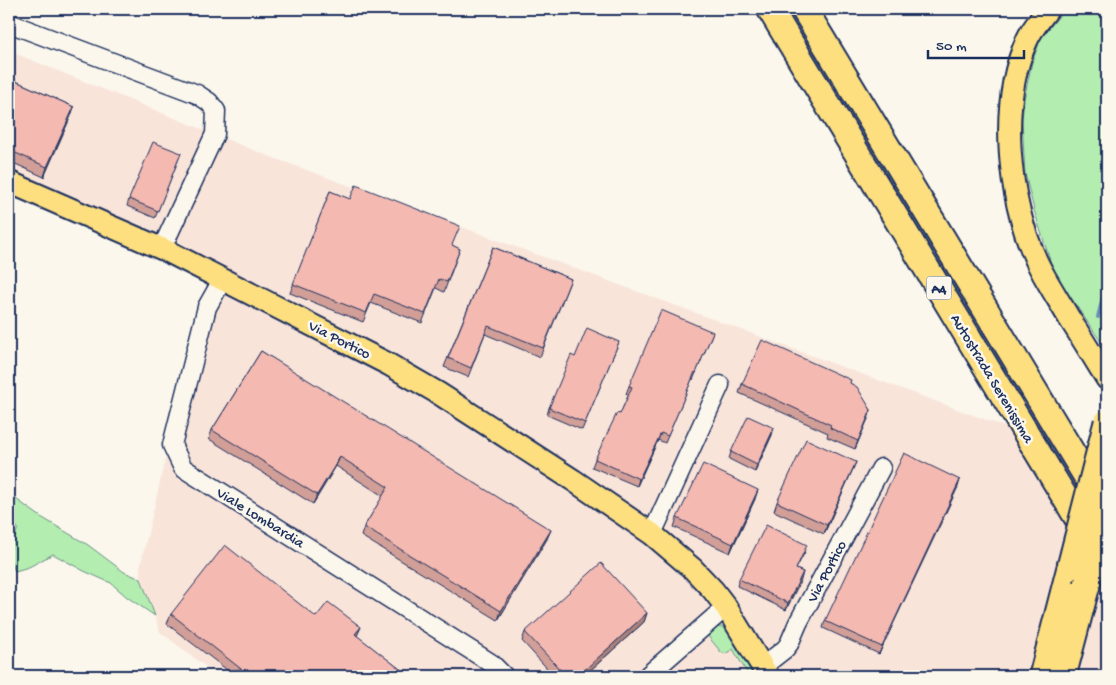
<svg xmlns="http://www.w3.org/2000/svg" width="1116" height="685" viewBox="0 0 1116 685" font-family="'Gochi Hand',sans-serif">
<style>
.built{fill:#f9e4da}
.green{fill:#b4edb0;stroke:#688e87}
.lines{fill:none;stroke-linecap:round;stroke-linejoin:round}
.stream{stroke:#6790ba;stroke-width:4}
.minor-casing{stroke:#1b2f5e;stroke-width:21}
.major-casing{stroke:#1b2f5e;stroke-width:25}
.highway-casing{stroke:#1b2f5e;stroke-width:29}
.minor{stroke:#fbf7ec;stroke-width:18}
.major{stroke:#fddf80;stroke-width:21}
.highway{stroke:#fddf80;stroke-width:25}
.highway-bridge-casing{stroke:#1b2f5e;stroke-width:29;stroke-linecap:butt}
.highway-bridge{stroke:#fddf80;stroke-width:25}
.wall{fill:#d29f98;stroke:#1b2f5e}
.shaded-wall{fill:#ab827c;stroke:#1b2f5e}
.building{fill:#f4b9b1;stroke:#1b2f5e}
.labels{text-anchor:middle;stroke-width:5;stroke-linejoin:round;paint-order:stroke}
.shield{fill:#fbf7ec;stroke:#5e6b89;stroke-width:1}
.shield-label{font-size:14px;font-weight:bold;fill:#1b2f5e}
.street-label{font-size:15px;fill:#1b2f5e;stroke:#fbf7ec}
</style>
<rect width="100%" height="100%" fill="#fbf7ec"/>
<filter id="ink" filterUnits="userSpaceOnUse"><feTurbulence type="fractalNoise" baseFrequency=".02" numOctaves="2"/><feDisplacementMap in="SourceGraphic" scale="10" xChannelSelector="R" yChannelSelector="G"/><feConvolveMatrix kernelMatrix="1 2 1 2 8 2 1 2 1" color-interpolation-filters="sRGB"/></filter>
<g filter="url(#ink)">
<polygon class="built" points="9,51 266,155 1011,429 1107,591 1107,676 218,676 160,632 155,616 141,579 140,567 211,265 9,174"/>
<g class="green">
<polygon points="1065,9 1107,9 1107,343 1106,349 1054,273 1034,210 1025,174 1022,120 1024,99 1032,62 1041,38"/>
<polygon points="9,494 41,517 88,545 124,572 141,579 155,616 127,597 111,583 84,571 53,554 29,567 15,571 9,557 9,553 18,528 9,522"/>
<polygon points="718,627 723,627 730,630 757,676 749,676 733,649 725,654 721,652 707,635 711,631"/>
</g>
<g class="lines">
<polyline class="stream" points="1098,317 1107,281"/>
<g class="minor-casing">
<g id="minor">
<polyline points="9,23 197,94 209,102 216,111 215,134 163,246 167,251"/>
<polyline points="224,280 220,284 207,307 172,445 183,468 491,663 504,676"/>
<polyline points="652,534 720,385"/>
<polyline points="762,667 785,649 789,644 798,623 881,468"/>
<polyline points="647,676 726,607"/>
</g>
</g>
<g class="major-casing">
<g id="major">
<path d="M 1048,9 C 1041,19 1032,28 1027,40 C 998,104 1008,199 1037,262 C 1046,281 1058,299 1069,318 C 1082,338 1094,358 1107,379"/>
<polyline points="9,182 167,251 388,364 438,393 573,480 652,534 693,569 713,590 726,607 768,676"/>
</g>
</g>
<g class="highway-casing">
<g id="highway">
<polyline points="770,9 1107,567"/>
<polyline points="804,9 1100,499"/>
<polyline points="1042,676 1070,567"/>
<polyline points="1063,676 1087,585"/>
</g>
</g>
<use href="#minor" class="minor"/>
<use href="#major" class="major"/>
<use href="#highway" class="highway"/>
<g class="highway-bridge-casing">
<g id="highway-bridge">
<polyline points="1070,567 1107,422"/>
<polyline points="1087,585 1107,505"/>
</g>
</g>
<use href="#highway-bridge" class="highway-bridge"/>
</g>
<g class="wall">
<polygon points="9,78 74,107 44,177 9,161"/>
<polygon points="181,153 155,218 127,206 129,199"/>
<polygon points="330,191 460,249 444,292 436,288 422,323 371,303 363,322 290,293"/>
<polygon points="493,247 571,279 540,357 485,334 468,377 444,367"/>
<polygon points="713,332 693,380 692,379 665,443 658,440 637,486 592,467 595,459 620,414 629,394 626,394 629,386"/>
<polygon points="619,342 582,430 547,415 549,408 575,357"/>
<polygon points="261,351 547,539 498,620 361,536 364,527 383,496 336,466 313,504 209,439 212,430"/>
<polygon points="850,383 871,410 855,449 827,437 828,433 739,393 742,384"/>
<polygon points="772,435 755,472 729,459 731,452"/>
<polygon points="856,462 824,534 774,511 777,502"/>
<polygon points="960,480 879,654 823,628 825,621"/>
<polygon points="755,499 730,553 674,527 677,518"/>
<polygon points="805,552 796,569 803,572 786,610 737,586 739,579"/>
<polygon points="647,613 644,622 584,676 554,676 522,641 525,632"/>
<polygon points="171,614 316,617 357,636 409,676 235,676 167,624"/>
</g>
<g class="shaded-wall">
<polygon points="74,107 71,116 44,177 47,167"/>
<polygon points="871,410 868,419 855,449 858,441"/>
<polygon points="774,428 772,435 755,472 757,465"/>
<polygon points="661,433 658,440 637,486 639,479"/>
<polygon points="340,457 336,466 313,504 317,495"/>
<polygon points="856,462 824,534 827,525"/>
<polygon points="960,480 958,487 879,654 882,647"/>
<polygon points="758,490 755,499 730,553 733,544"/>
<polygon points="551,530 547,539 498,620 501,611"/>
<polygon points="803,572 801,580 786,610 788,603"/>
<polygon points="647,613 644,622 584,676 578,676"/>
<polygon points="361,627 357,636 355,634"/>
</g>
<g class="building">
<polygon points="9,78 74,107 47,167 9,150"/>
<polygon points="153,142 181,153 158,211 129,199"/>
<polygon points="356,185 460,226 452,245 460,249 447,282 439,279 425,314 374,294 366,313 293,284 330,191 350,199"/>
<polygon points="493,247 571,279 543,348 488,326 471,368 448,358"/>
<polygon points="661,310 713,332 696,373 695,372 668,436 661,433 639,479 595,459 617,413 620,414 632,387 629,386"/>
<polygon points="587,328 619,342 585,423 549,408 571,355 575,357"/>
<polygon points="762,340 851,380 850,383 857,387 871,410 858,441 830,428 831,425 742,384"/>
<polygon points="261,351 551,530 501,611 364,527 388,487 340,457 317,495 212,430"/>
<polygon points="748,416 774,428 757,465 731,452"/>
<polygon points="806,439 856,462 827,525 777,502"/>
<polygon points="904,453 960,480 882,647 825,621"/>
<polygon points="703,464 758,490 733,544 677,518"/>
<polygon points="766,525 807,545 796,569 803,572 788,603 739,579"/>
<polygon points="225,545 316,617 328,602 361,627 355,634 409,676 250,676 171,614"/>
<polygon points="601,563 647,613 578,676 566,676 525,632"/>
<polygon points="855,671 858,676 847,676"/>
</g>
</g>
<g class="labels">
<rect class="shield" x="926.5" y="276.5" width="25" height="23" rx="4"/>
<g class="shield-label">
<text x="939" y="293">A4</text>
</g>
<g class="street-label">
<text transform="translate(340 339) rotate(27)" y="5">Via Portico</text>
<text transform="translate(993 378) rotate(59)" y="5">Autostrada Serenissima</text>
<text transform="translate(261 517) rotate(32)" y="5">Viale Lombardia</text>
<text transform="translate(826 571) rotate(-62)" y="5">Via Portico</text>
</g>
</g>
<rect width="1116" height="685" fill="none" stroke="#fbf7ec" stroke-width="30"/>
<rect x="15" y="15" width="1086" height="655" fill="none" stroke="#1b2f5e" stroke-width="2" filter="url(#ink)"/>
<path d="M928 50v8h96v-8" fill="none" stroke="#1b2f5e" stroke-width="2.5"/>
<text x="936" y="50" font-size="15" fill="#1b2f5e" stroke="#fbf7ec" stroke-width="4" paint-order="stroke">50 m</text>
</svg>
